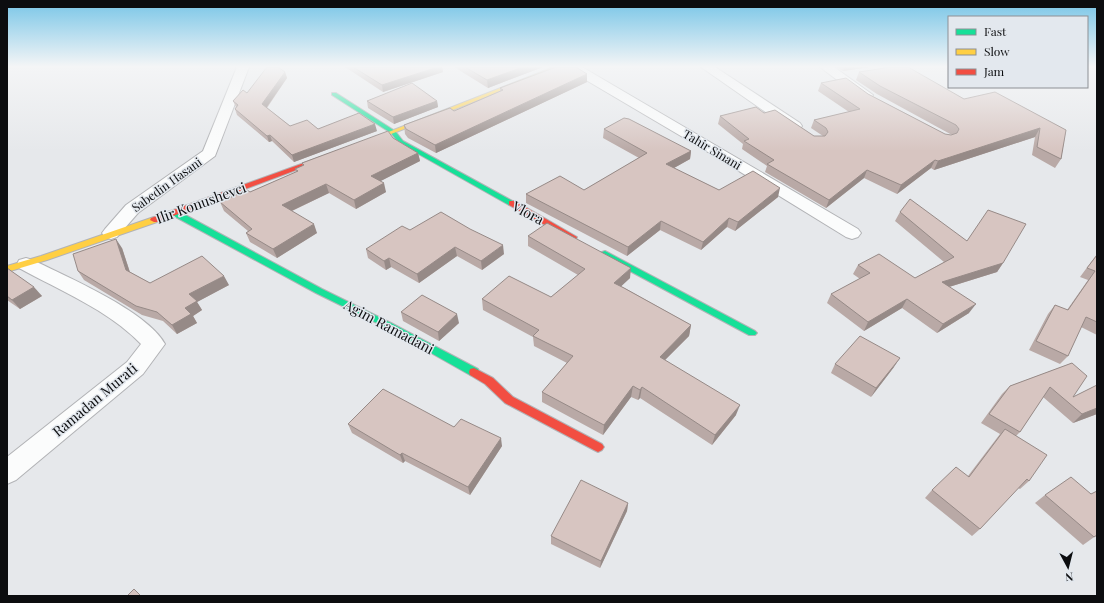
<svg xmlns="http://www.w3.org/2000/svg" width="1104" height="603" viewBox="0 0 1104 603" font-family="'Playfair Display',serif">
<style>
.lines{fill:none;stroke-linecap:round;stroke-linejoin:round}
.street-casing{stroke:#b2b3b6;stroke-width:2}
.fast-casing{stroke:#b2b3b6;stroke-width:2}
.slow-casing{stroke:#b2b3b6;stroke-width:2}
.jam-casing{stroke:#b2b3b6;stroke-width:2}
.street{fill:#fbfcfc;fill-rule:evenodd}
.fast{fill:#16e098;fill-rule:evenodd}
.slow{fill:#ffcf43;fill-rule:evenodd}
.jam{fill:#f24e42;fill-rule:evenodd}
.wall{fill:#b9a9a6}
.shaded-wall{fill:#968a87}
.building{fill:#d7c5c1;stroke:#968a87}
.labels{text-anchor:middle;stroke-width:3;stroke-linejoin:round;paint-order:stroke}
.far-street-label{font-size:12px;fill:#0c0d0f;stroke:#e3e8ee}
.street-label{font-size:14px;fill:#0c0d0f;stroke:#e3e8ee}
</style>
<rect width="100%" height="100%" fill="#e6e8eb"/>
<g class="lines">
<g class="street-casing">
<g id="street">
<polygon points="237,67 249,67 215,156 138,213 117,237 111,239 105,237 102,233 105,229 126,205 203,151"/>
<polygon points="567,67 582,67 858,229 861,233 858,237 852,239 846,237 708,152 569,70"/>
<polygon points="701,67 715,67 800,123 802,126 800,129 795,130 790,129"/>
<polygon points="820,67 834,67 873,95 871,98 861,98"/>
<path d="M 26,258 L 33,260 C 67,277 147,311 165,344 L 143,374 L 16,480 L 7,484 L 7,457 L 127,362 L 141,344 C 108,310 61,291 19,268 L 17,264 L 19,260 Z"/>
</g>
</g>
<g class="fast-casing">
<g id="fast">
<polygon points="332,93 336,93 395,131 403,141 516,203 515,205 509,205 399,143 391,133 332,95"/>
<polygon points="172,211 178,211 322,289 391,323 478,369 479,372 478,375 474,376 470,375 385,327 316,293 172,215 171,213"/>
<polygon points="605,251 755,331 757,333 755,335 749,335 602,256 601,254 602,252"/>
</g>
</g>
<g class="slow-casing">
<g id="slow">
<polygon points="554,67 562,67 363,145 361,146 358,144"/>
<polygon points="151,218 154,218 158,220 157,222 47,260 7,272 7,266 41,256"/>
</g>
</g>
<g class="jam-casing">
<g id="jam">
<polygon points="329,154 331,155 331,157 157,222 154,222 150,220 151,218"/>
<polygon points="509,201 515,201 577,237 576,239 570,239 509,205"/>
<polygon points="474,368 493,378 513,397 602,444 604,447 602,450 598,452 594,450 505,403 485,384 470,375 469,372 470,369"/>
</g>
</g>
<use href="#street" class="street"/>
<use href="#fast" class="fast"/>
<use href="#slow" class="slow"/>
<use href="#jam" class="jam"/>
</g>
<g class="wall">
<polygon points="345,67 442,67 443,72 383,92"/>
<polygon points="454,67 543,67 488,88"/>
<polygon points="836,67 870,67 843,71"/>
<polygon points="285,72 287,78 267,108 290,126 318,129 377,131 294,162 272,141 269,142 237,115 235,109 236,107 233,101"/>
<polygon points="859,72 964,99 1066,130 1061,159 1055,168 1032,155 1035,137 934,170 931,168 897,194 864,178 826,208 765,172 767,166 742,149 743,144 718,124 720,116 764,113 814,136 823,136 811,128 814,120 849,112 818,91 821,83 868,94 945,134 951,135 952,135 877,94 856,80"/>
<polygon points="587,82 436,153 408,138 405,134 404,125 454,111 500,91 500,88"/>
<polygon points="367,101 437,101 438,107 394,124 368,108"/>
<polygon points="604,129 691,151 690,159 674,168 719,190 778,197 735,231 727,227 701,250 660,230 627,256 526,203 526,194 584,190 639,158 603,138"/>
<polygon points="393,138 418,153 420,161 380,181 386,192 356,209 329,193 292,211 317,233 277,258 250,242 246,233 248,231 224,211 220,202 250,192 296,172 295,169 303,166 302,163"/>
<polygon points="900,212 967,241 1003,263 997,272 949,287 969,313 937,333 902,308 864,331 827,303 831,294 860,279 853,274 858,265 915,278 944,262 895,221"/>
<polygon points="410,230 504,254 482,270 457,256 419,283 391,267 386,270 368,258 366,249"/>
<polygon points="528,236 630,278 621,286 691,325 689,336 665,360 736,415 712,445 640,398 638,400 631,397 603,435 542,402 542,392 567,363 534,346 533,337 483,310 482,299 551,297 578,275 528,246"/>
<polygon points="122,248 130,272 150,283 229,285 197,302 202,310 193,316 197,323 177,334 163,321 142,315 84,280 78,271"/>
<polygon points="1097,254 1097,335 1081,327 1068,356 1060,364 1029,350 1048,314 1055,305 1067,310 1088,280 1080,277"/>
<polygon points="7,268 42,296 20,309 7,300"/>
<polygon points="401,312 459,323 439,341 403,321"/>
<polygon points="1072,363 1073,397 1097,414 1073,423 1043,397 1020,432 1016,436 1029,481 1020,489 1018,488 980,529 972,536 925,498 932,490 968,476 1000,434 981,423 1002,394 1010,386"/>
<polygon points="835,364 894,367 871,397 831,373"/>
<polygon points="348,424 454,427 502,446 470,495 405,461 403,463 352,433"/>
<polygon points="1091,494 1097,535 1083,545 1035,503 1045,495"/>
<polygon points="628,503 627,511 600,568 551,544 551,536"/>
</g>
<g class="shaded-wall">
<polygon points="438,67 442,67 443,72 383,92 382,85"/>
<polygon points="523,67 543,67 488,88 487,80"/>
<polygon points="845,67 870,67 843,71"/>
<polygon points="285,72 287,78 264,111 262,104"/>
<polygon points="587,74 587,82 436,153 435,145"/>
<polygon points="437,101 438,107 394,124 393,117"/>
<polygon points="375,124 377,131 294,162 292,155"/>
<polygon points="1040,128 1035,137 934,170 938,161"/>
<polygon points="270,135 272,141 269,142 267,136"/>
<polygon points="691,151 690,159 665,173 666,164"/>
<polygon points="418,153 420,161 373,185 371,176"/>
<polygon points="935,160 931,168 897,194 901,185"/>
<polygon points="867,170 864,178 826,208 829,200"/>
<polygon points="384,183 386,192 356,209 354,200"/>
<polygon points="326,184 329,193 285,214 282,205"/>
<polygon points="780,188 778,197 735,231 738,222"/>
<polygon points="729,218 727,227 701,250 703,242"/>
<polygon points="661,221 660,230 627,256 628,247"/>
<polygon points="314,224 317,233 277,258 273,249"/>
<polygon points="116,239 122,248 132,279 126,270"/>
<polygon points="503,245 504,254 482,270 481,261"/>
<polygon points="455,247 457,256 419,283 417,274"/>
<polygon points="389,258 391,267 386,270 384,261"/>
<polygon points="1003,263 997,272 936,291 942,282"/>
<polygon points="631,268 630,278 613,294 614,283"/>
<polygon points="224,276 229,285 197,302 202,310 193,316 197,323 177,334 172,325 185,308 189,294"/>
<polygon points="34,287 42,296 20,309 12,300"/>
<polygon points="907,299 902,308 864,331 868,322"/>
<polygon points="976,304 969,313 937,333 943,324"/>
<polygon points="457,314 459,323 439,341 438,332"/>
<polygon points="691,325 689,336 658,367 660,357"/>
<polygon points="900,358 894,367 871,397 876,388"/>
<polygon points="633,386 631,397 603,435 604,425"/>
<polygon points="642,387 640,398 638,400 640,390"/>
<polygon points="740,405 736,415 712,445 715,435"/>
<polygon points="1097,408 1097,414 1073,423 1082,414"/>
<polygon points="501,438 502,446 470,495 468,487"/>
<polygon points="402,453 405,461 403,463 400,455"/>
<polygon points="628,503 627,511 600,568 601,561"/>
</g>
<g class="building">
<polygon points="267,67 278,67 285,72 262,104 290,126 307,120 318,129 359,113 375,124 292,155 270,135 267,136 235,109 238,105 233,101 243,90 247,93"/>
<polygon points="353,67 438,67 382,85"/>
<polygon points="465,67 523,67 487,80"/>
<polygon points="556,67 576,67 587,74 435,145 406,129 404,125 450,108 454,111 503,90 500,88"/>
<polygon points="891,67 908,67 964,99 995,92 1066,130 1061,159 1037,147 1040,128 938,161 935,160 901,185 867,170 829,200 767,164 774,160 744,141 749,139 720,116 756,107 764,113 775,110 814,136 825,136 828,132 826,128 814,120 860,109 821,83 846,78 868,94 945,134 951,135 957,133 959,129 956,125 880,86 859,72"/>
<polygon points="412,83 437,101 393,117 367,101"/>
<polygon points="624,118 629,119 691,151 666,164 719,190 753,171 780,188 738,222 729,218 703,242 661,221 628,247 526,194 560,176 584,190 647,153 604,129"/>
<polygon points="388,131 393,138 418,153 371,176 384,183 354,200 326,184 282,205 314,224 273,249 246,233 252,229 220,202 247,190 250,192 298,171 295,169 304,165 302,163"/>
<polygon points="910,199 967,241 988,210 1026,224 1003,263 942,282 976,304 943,324 907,299 868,322 831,294 870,273 858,265 879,254 915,278 954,257 900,212"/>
<polygon points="441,212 470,229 503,245 481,261 455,247 417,274 389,258 384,261 366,249 402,226 410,230"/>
<polygon points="547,223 631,268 614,283 624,288 691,325 660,357 740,405 715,435 642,387 640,390 633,386 604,425 542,392 573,356 533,336 539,330 482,299 509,276 551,297 585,269 528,236"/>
<polygon points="116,239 126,270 150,283 202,256 224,276 189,294 197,301 185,308 191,314 172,325 157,312 136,306 78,271 73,254"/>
<polygon points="1097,255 1097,322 1086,317 1068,356 1036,341 1055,305 1068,310 1095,271 1087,268"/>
<polygon points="7,268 34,287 12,300 7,296"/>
<polygon points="422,295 457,314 438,332 401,312"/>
<polygon points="860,336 900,358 876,388 835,364"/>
<polygon points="1072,363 1087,376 1073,397 1097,385 1097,408 1082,414 1050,387 1020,432 989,414 1010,386"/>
<polygon points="383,389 454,427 461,419 501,438 468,487 402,453 400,455 348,424"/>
<polygon points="1005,429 1047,455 1029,481 1027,479 980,529 932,490 956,467 969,477"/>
<polygon points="1071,477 1091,494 1097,491 1097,535 1094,537 1045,495"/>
<polygon points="581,480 628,503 601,561 551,536"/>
<polygon points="134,589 141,596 127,596"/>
</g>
<linearGradient id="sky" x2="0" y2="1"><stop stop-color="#77c5e7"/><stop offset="0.44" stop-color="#f4f5f6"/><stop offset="1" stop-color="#f4f5f6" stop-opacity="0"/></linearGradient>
<rect width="1104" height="151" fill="url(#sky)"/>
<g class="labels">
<g class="far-street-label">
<text transform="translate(712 150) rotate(31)" y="4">Tahir Sinani</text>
<text transform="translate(167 185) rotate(-36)" y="4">Sabedin Hasani</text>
</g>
<g class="street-label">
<text transform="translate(201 203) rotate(-20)" y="5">Ilir Konushevci</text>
<text transform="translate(528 213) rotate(28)" y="5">Vlora</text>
<text transform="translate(389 327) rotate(28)" y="5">Agim Ramadani</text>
<text transform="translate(95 400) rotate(-40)" y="5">Ramadan Murati</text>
</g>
</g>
<rect width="1104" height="603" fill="none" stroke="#0c0d0f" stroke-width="16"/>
<rect x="948" y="16" width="140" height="72" fill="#e3e8ee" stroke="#8d9095"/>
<rect x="956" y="29" width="20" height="6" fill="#16e098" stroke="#8d9095"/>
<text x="984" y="36" font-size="12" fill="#0c0d0f">Fast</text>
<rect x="956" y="49" width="20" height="6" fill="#ffcf43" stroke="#8d9095"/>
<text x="984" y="56" font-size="12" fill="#0c0d0f">Slow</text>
<rect x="956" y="69" width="20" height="6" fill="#f24e42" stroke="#8d9095"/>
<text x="984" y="76" font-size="12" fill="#0c0d0f">Jam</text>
<g transform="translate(1068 567) rotate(173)" stroke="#e3e8ee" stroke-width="3" paint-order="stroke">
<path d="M0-3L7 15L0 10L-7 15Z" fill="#0c0d0f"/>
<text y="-6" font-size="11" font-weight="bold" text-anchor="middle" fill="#0c0d0f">N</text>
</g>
</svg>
